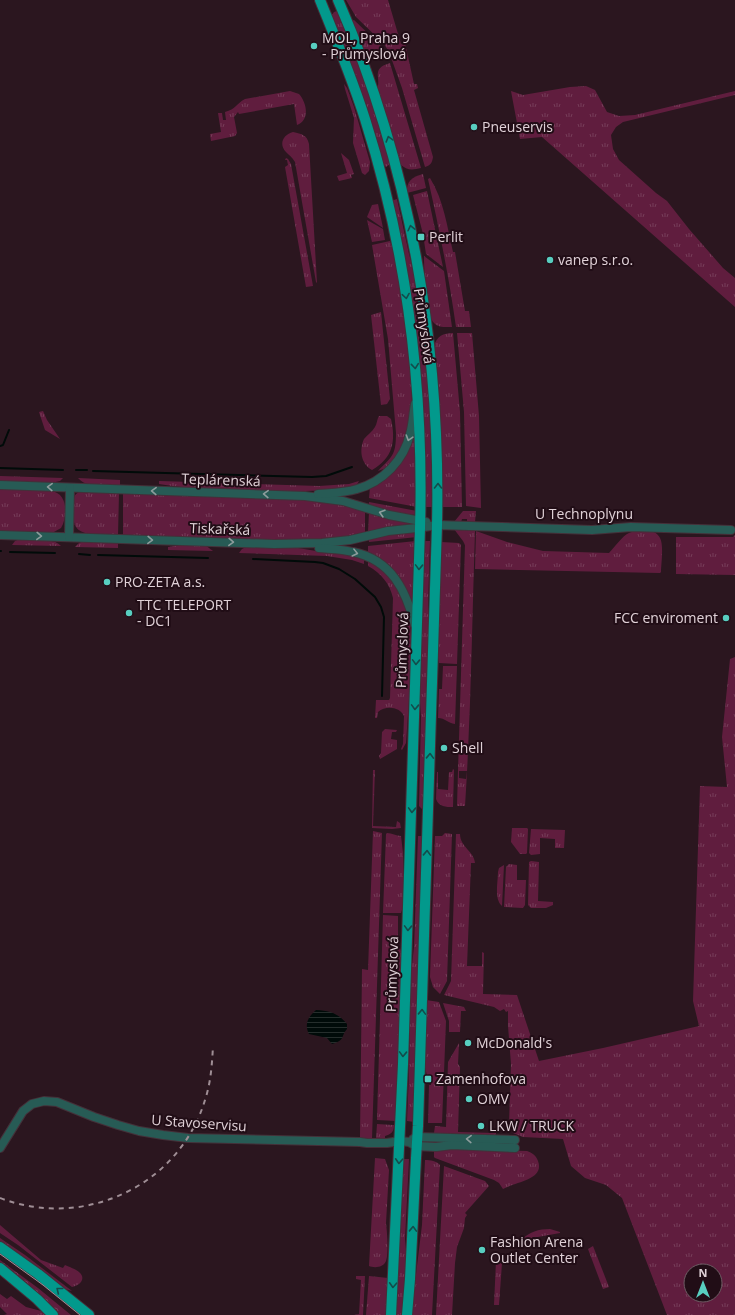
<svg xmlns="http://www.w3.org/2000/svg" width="735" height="1315" viewBox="0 0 735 1315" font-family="'Open Sans',sans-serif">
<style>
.grass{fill:url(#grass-tufts);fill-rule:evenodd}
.forest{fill:url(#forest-crowns)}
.water{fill:url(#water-rules)}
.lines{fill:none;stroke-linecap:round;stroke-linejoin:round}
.stream{stroke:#000b09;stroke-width:2}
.minor-casing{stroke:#443039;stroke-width:10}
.major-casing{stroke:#443039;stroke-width:12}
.minor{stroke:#275b55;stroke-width:8}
.major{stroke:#02998c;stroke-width:10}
.tram{stroke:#9f8e95;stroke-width:1}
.rail{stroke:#9f8e95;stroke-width:2;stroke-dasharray:5 5;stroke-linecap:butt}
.oneway{stroke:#134c4b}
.oneway2{stroke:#8d9c9c}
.poi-dot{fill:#58cec0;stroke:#210d16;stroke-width:1.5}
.labels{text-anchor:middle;stroke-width:4;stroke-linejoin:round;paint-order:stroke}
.poi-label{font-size:14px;fill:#e0d1d7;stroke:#210d16;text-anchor:start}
.street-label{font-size:14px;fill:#e0d1d7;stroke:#210d16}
</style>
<defs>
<pattern id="grass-tufts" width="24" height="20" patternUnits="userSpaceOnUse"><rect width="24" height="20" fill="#601d3e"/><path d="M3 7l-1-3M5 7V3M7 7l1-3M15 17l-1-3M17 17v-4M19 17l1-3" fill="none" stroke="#763d59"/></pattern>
<pattern id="forest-crowns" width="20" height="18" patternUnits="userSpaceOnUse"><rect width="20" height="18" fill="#601d3e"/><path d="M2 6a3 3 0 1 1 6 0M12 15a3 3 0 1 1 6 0" fill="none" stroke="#763d59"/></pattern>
<pattern id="water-rules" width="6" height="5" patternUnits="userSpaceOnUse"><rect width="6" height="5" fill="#000b09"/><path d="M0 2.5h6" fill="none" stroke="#252e2c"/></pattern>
</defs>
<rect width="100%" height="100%" fill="#2b161f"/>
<g class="grass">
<path d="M 346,0 L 388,0 L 401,44 L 405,43 L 414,84 L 417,84 L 418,88 L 414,90 L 433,157 C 432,163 431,165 425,167 L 402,88 L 389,52 L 384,44 L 356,17 Z"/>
<polygon points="337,11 339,12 376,109 390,164 386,167 382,164 331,16 334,12"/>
<polygon points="354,20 379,44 387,54 373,58 366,54 351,21"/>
<path d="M 390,63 L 421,168 C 413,170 407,171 400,164 L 377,90 C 382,77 370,69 390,63 Z"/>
<polygon points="344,84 347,88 354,107 370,162 369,171 365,175 362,173 353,143 354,118 345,89"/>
<polygon points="586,86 595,90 607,112 619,116 635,115 735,91 735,95 623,122 616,127 611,135 613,149 619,160 656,193 667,201 689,229 723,268 735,278 735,307 542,137 520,139 511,91 523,95 570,87"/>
<path d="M 290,91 L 299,94 C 307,103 310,120 297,125 L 294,104 L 239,114 L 238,112 L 234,117 L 237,133 L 235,136 L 211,141 L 210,134 L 221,132 L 218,113 L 222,113 L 223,120 L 226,120 L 225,112 C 236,109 236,104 245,99 Z"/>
<path d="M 293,132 C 302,134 307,135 309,144 L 317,283 L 316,282 L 295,162 C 292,157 289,155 286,152 C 278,144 284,134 293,132 Z"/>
<polygon points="341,153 349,160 354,174 351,175 352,178 339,181 337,176 347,173"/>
<polygon points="286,158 288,159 291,164 313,286 306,287 285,167 288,165 287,160 285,160"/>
<path d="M 423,174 L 426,188 L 407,193 C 406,181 412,177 423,174 Z"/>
<path d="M 430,178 C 444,201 447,226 453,252 L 455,252 L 465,311 L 469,311 L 471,327 L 456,327 C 449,277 439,228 428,179 Z"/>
<polygon points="427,191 443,267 426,254 423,234 413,195"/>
<polygon points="397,199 409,254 418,285 427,351 434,507 425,507 425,451 391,201"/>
<polygon points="378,204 383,228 367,217 372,205"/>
<polygon points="367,220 383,229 385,240 372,242"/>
<path d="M 390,241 L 395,253 L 410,347 L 412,404 L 409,423 L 404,443 L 396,458 L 386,468 L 378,471 C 392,456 396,456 396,433 L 388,339 L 372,245 Z"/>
<path d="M 424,256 L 444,271 L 452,327 C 446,327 439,328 434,323 C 426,316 424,269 424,256 Z"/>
<polygon points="381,312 390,399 387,404 381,405 371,315"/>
<path d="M 453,333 L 460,412 L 462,507 L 441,507 L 440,427 L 434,346 C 437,336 443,333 453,333 Z"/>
<polygon points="457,333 472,333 479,416 481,508 466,506 464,412"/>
<polygon points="43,411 47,420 60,439 45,430 39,412"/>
<path d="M 379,416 L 387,416 L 391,419 C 396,441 393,458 372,470 C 361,464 359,450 364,439 C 367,435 372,432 375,427 C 377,424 377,419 379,416 Z"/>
<polygon points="415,435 417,507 369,498 370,487 379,482"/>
<polygon points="0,476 63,478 60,481 51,483 0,482"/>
<path d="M 78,478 L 120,480 L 120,486 C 107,485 87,489 78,478 Z"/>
<path d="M 159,481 L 319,486 L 349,484 L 359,481 L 356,486 C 324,493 285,491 252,490 C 221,489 190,489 159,484 Z"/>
<path d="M 0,489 L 51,491 C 68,493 68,516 61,528 L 52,533 L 0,531 Z"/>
<path d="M 80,492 L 119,493 L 118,535 C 108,535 82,537 76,527 C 72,521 74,512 74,505 C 74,499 73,494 80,492 Z"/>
<polygon points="123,493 285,498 331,503 348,505 365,511 365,533 340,539 288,541 123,535"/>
<polygon points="369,502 417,511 416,515 396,513 369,506"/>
<polygon points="463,511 476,511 475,522 467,522 467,519 462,519 461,522 454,522"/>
<polygon points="369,512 417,524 368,532"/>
<path d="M 454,529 L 475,531 C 472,623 471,714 465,806 L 457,806 L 458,771 L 459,771 L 459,778 L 466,779 L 467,771 L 458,771 L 465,545 L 463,541 Z"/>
<path d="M 476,531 L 507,542 L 543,551 L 609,553 C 614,548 623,535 629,533 C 637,529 656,528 660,538 C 664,545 661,564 661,572 L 660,573 L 475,569 Z"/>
<polygon points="415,532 417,537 369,542 369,538 380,536"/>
<polygon points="735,535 735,575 676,574 676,537 733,537"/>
<path d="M 20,539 C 31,540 53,537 61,546 L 12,545 L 15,541 Z"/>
<polygon points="84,541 118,542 118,548 75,547 79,543"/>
<polygon points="416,541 413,604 405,587 368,553 368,546"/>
<polygon points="424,541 430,541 428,606 430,638 424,808 422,809 419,806 421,717 419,688"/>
<polygon points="441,542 459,543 461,545 457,664 439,663 437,652"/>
<polygon points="182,545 205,545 213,551 168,550 168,547"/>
<polygon points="246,547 298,548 316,551 339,553 364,558 364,564 352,560 327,556 239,553 242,549"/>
<path d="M 368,560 L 378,566 L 388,574 L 403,596 L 410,620 L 411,638 L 409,699 L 406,743 L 402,750 L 401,749 L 403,744 L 404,716 C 400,707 386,705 378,712 L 377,718 L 375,718 L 376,700 L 389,700 L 390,698 L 393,598 C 390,584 381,573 368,566 Z"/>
<path d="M 735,657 L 735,1315 L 667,1315 L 622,1198 L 606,1185 L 585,1178 L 571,1166 L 563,1139 L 523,1137 L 513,1133 L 509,1124 L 511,1064 L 508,1026 L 508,1011 L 506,1012 L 504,1009 L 500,1011 L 494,1007 L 444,995 L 451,981 L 456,834 L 460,834 C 460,847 474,851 475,863 L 471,863 L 467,966 L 482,966 L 482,952 L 484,953 L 483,994 L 517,995 L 539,1061 L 603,1048 L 699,1026 L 693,1001 L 700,786 L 727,787 L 722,737 L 730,659 ZM 691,1271 L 715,1271 L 715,1295 L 691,1295 Z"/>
<path d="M 443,666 L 457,666 L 455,724 C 448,723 445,718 438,718 L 439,689 L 442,689 Z"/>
<polygon points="385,729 397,730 396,732 392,732 391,739 397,740 397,749 380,759 379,756 381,753 382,732"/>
<path d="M 453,769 L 454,770 L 453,807 C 446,807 439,807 436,799 L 437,772 L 438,772 L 438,789 L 448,790 L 449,772 L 452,772 Z"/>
<polygon points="373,770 375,770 373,826 396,827 397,821 400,823 401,828 392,829 372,828"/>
<polygon points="512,828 527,828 528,829 527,853 526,854 520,854 511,842"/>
<polygon points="531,829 565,830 564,848 555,848 555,839 540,838 540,854 531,855 529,853"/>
<polygon points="373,831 382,833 372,1138 360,1138 362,969 368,970"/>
<path d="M 387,833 C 392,833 396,836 401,836 L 403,853 L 403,880 L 405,889 L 405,900 L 401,913 L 383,913 L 386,834 Z"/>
<polygon points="445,833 452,834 447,981 440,994 433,987 430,977 435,836 442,836"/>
<polygon points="418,836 424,836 415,1122 407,1121 409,1073 410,983 414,947"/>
<polygon points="531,861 539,862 538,901 553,902 553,905 546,908 531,908 528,905 529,862"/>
<polygon points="509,864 517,865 517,880 526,880 525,905 523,908 504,907 506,867"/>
<path d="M 504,865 L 502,906 C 494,899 498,882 498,872 L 499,868 Z"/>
<polygon points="383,915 398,916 398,939 396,940 396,946 398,946 398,948 400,948 403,957 397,1121 377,1120"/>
<polygon points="426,1000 439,1002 446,1021 442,1123 428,1123 429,1085 431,1085 431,1077 427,1076 424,1062"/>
<polygon points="443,1003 464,1007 466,1011 461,1011 460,1032 449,1032 449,1021"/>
<polygon points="459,1043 458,1064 460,1067 458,1132 494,1133 496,1133 496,1136 434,1133 435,1126 446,1127 448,1062"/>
<path d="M 377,1124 L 393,1125 L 394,1125 C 394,1132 391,1134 385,1136 L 385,1139 L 376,1139 Z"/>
<path d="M 437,1149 L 527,1151 C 532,1153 536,1155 538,1161 C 545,1180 515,1182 503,1189 L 499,1183 L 494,1180 L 435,1158 L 434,1157 L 434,1150 Z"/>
<path d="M 375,1158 L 385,1159 L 389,1170 L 386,1223 C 387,1231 389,1254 386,1261 C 383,1268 374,1268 369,1266 Z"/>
<polygon points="403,1159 409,1159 405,1239 407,1264 403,1315 395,1315"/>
<path d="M 425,1160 C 430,1160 437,1161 440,1165 L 432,1315 L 412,1315 L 413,1299 L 422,1225 Z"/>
<polygon points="444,1166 485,1181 489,1186 465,1213 467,1215 465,1218 464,1228 457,1247 455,1263 452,1315 436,1315"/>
<path d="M 0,1225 L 41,1260 L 63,1268 L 65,1265 C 69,1267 76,1269 79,1272 C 87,1279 79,1286 72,1287 L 18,1245 L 0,1233 Z"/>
<path d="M 550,1229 L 560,1232 L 560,1233 L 521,1240 C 529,1232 539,1229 550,1229 Z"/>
<polygon points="0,1238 25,1255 72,1291 65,1289 0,1242"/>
<polygon points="593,1246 609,1287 603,1289 588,1249"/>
<polygon points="496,1261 502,1263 499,1305 494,1305"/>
<polygon points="356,1276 365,1276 363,1315 354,1315 359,1314 361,1280 356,1279"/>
<polygon points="369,1276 388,1278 388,1315 366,1315"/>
<polygon points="0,1294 7,1299 11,1296 26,1307 45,1312 47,1315 4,1315 7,1314 0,1307"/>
</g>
<polygon class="forest" points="0,1260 38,1288 71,1315 58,1315 50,1306 0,1264"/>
<path class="water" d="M 316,1010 C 330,1011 338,1013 347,1024 L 347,1029 C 340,1037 346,1040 332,1044 L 327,1038 L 309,1034 C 304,1024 308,1017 316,1010 Z"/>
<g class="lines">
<g class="stream">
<polyline points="0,446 3,445 9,430"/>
<polyline points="0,468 63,470"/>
<polyline points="76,470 87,470"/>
<polyline points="93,471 312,477 326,476 352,467"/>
<polyline points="0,551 1,551"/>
<polyline points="10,552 55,553"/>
<polyline points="79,554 90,555"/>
<polyline points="98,555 208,558"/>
<polyline points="253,559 315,562 323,563 339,569 355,579 375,597 381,607 384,617 382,696"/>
</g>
<g class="minor-casing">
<g id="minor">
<polyline points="0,485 305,496 343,501 389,515 426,522"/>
<path d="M 318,494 C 331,493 344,493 357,489 C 383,482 404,460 410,434 C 413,424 413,414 415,404"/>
<polyline points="0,535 274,544 322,543 350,540 388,531 417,528 437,525 592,530 631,527 731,530"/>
<polyline points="69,537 70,488"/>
<path d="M 319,548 C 330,549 342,549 353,552 C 392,560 406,591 415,625"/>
<polyline points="413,1139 417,1137 515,1140"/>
<polyline points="0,1148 23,1111 32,1104 44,1101 57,1102 94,1117 118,1125 139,1131 163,1135 188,1138 360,1142 367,1143 387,1143 400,1141 409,1142 416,1146 436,1147 452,1145 515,1148"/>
</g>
</g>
<g class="major-casing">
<g id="major">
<path d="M 320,0 C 336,39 352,78 365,119 C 407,251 424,389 420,528 L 403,1064 L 391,1315"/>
<path d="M 338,0 C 410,165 441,345 437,525 L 418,1126 L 416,1158 L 410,1279 L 407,1315"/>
<polyline points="0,1247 38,1274 89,1315"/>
<polyline points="0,1268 37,1299 53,1315"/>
</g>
</g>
<use href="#minor" class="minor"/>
<use href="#major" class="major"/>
<polyline class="tram" points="0,1254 43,1285 80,1315"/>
<path class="rail" d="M 0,1198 C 84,1230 179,1186 205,1100 C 211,1082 212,1064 213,1046"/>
</g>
<defs><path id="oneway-chevron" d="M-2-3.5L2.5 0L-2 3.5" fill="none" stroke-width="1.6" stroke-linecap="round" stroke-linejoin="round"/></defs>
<g class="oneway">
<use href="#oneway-chevron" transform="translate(389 139) rotate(-106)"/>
<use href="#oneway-chevron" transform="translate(411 228) rotate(-103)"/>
<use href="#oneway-chevron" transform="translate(406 296) rotate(81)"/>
<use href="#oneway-chevron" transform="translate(415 366) rotate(84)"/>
<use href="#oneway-chevron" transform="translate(438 486) rotate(-90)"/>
<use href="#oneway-chevron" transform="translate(419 567) rotate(92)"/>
<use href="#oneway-chevron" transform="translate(416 662) rotate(92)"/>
<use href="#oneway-chevron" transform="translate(415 707) rotate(92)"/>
<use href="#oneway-chevron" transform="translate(430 756) rotate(-88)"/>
<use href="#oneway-chevron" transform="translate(412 810) rotate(92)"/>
<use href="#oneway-chevron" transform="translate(427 853) rotate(-88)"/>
<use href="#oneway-chevron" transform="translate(408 928) rotate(92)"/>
<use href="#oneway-chevron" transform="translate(422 1012) rotate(-88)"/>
<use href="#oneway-chevron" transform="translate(403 1054) rotate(92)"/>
<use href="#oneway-chevron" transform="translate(399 1161) rotate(93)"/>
<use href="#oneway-chevron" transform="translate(413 1229) rotate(-88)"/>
<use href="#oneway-chevron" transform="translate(393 1285) rotate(93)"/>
<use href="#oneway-chevron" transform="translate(59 1290) rotate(-141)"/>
</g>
<g class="oneway2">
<use href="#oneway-chevron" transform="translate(409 438) rotate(107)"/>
<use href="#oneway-chevron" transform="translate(50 487) rotate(-178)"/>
<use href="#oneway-chevron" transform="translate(154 491) rotate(-178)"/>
<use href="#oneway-chevron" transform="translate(266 494) rotate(-178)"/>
<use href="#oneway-chevron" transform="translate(382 513) rotate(-164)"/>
<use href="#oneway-chevron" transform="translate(39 536) rotate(2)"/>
<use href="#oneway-chevron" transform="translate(150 540) rotate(2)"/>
<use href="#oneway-chevron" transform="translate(231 542) rotate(2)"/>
<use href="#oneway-chevron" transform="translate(355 553) rotate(14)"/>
<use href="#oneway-chevron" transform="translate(469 1139) rotate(-178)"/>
</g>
<g class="poi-dot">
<circle cx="314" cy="46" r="4"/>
<circle cx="474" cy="127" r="4"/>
<rect x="417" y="233" width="8" height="8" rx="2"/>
<circle cx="550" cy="260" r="4"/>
<circle cx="107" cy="582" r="4"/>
<circle cx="129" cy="613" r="4"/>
<circle cx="726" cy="618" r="4"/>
<circle cx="444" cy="748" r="4"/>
<circle cx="468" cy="1043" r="4"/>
<rect x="424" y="1075" width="8" height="8" rx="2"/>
<circle cx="469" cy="1099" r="4"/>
<circle cx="481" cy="1126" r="4"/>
<circle cx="482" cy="1250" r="4"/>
</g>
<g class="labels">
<g class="poi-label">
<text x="322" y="43">MOL, Praha 9<tspan x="322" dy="16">- Průmyslová</tspan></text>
<text x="482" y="132">Pneuservis</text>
<text x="429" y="242">Perlit</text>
<text x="558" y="265">vanep s.r.o.</text>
<text x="115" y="587">PRO-ZETA a.s.</text>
<text x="137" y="610">TTC TELEPORT<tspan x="137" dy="16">- DC1</tspan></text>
<text x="718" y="623" text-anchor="end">FCC enviroment</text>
<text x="452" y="753">Shell</text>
<text x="476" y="1048">McDonald's</text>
<text x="436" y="1084">Zamenhofova</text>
<text x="477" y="1104">OMV</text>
<text x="489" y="1131">LKW / TRUCK</text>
<text x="490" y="1247">Fashion Arena<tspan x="490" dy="16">Outlet Center</tspan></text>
</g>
<g class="street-label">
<text transform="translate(424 326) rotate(82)" y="5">Průmyslová</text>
<text transform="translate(221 480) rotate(2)" y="5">Teplárenská</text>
<text x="584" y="519">U Technoplynu</text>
<text transform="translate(220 529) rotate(2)" y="5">Tiskařská</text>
<text transform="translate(402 650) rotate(-88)" y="5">Průmyslová</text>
<text transform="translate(392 974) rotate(-88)" y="5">Průmyslová</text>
<text transform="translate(199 1123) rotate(4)" y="5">U Stavoservisu</text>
</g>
</g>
<g transform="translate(703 1283)"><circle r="19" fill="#210d16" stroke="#6d5b63"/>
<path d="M0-3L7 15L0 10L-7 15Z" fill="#58cec0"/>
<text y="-6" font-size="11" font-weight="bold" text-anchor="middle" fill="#e0d1d7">N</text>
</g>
</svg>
